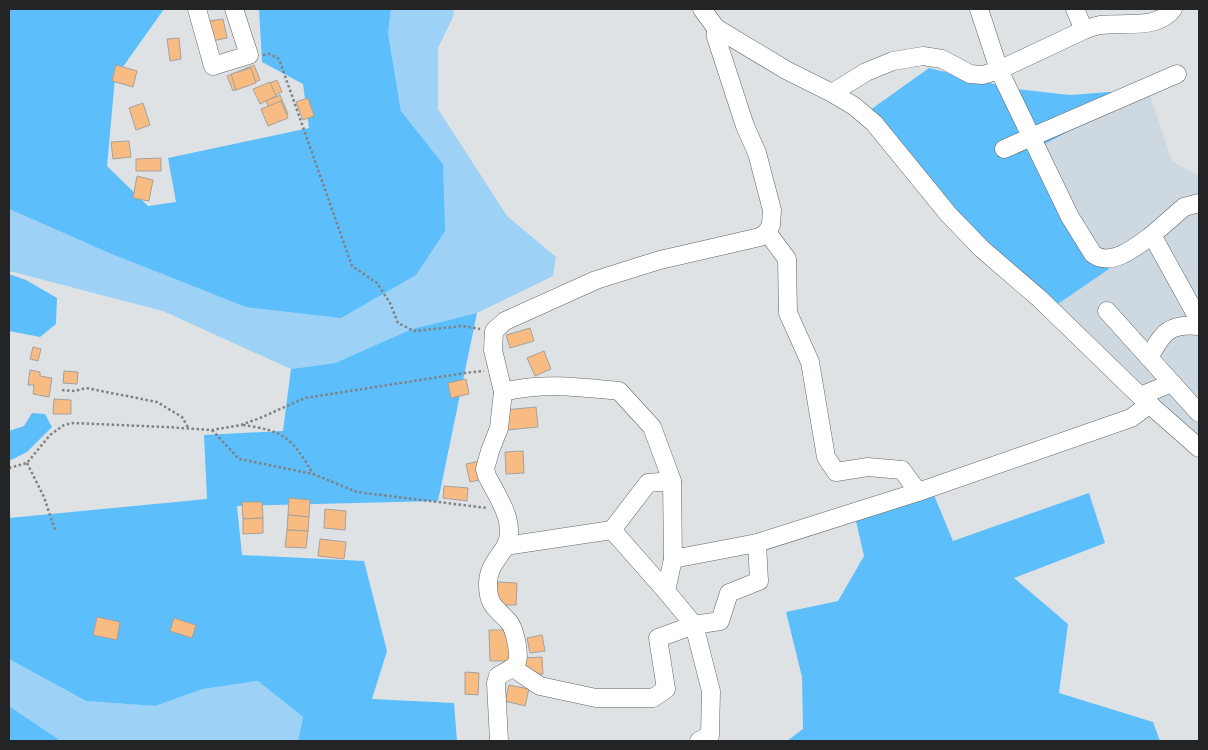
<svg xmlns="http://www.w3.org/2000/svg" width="1208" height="750" viewBox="0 0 1208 750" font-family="'Varela Round',sans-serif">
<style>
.built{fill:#ced8e0}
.green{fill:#9dd2f6}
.forest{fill:#5cbefb}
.building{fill:#f8bb82;stroke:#a4a19f}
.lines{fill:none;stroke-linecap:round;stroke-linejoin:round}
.minor-casing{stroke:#626567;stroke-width:19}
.path{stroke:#7f8182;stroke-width:2.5;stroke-dasharray:2.5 2.5;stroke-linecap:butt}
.minor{stroke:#fff;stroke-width:18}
</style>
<rect width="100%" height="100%" fill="#dfe2e4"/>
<polygon class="built" points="1148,89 1172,161 1199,176 1199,443 1052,308 1041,146"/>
<g class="green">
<polygon points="391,9 453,9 454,15 438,48 438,109 507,216 556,257 553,276 477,313 412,329 335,363 291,369 163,311 9,271 9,209 107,252 443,164 401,111 388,33"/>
<polygon points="9,659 86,701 155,706 203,689 258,681 303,717 298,741 61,741 9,706"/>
</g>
<g class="forest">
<polygon points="9,9 164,9 115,78 107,166 148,206 176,202 168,158 309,128 303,84 262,62 259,9 391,9 388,33 401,111 443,164 445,231 416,275 341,318 246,307 107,252 9,209"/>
<polygon points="929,68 1015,89 1070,95 1148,89 1041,146 1109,269 1052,308 950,219 866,113"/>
<polygon points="9,274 26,280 57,298 56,324 40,337 9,331"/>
<polygon points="477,313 438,501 237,506 242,555 364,561 387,651 372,699 454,703 457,741 298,741 303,717 258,681 203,689 155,706 86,701 9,659 9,518 207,499 204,435 283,431 291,369 335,363 412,329"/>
<polygon points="32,413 45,414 52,427 27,452 9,461 9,431 24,426"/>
<polygon points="1089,493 1105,543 1014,578 1068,624 1059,693 1153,722 1160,741 787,741 803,729 802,677 786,612 838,601 864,556 856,521 934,495 953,541"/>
<polygon points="9,706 61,741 9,741"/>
</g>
<g class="building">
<polygon points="223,19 227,38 207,42 203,22"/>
<polygon points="179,38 181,59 170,61 167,39"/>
<polygon points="116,65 137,71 133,87 112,81"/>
<polygon points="254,65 260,80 233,91 227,76"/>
<polygon points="251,68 256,83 236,90 231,74"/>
<polygon points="277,80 282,92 263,100 258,88"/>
<polygon points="270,82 276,96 260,104 253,89"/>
<polygon points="280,95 288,114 274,120 266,101"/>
<polygon points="308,98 314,116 303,120 296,102"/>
<polygon points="281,101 288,118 268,126 261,109"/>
<polygon points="143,103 150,125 136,130 129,108"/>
<polygon points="129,141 131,157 113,159 111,142"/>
<polygon points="161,158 161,171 136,171 136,159"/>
<polygon points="137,176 153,180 149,201 133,198"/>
<polygon points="530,328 534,341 510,348 506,335"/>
<polygon points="33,347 41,349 38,361 30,359"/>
<polygon points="544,351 551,369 535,376 527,358"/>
<polygon points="30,370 40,372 40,376 52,378 49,397 33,394 34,385 28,385"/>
<polygon points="64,371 78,372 77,384 63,383"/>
<polygon points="466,379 469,394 451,398 448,383"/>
<polygon points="54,399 71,400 71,414 53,414"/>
<polygon points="536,407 538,427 507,430 505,410"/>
<polygon points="523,451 524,473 506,474 505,452"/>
<polygon points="480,461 484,479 470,482 466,464"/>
<polygon points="444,486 468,488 467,501 443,498"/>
<polygon points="289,498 310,500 309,517 288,515"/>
<polygon points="242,502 262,502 263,518 243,519"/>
<polygon points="325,509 346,511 345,530 324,528"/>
<polygon points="288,515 309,517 308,531 287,530"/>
<polygon points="263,518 263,533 243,534 243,519"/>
<polygon points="287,530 308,531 306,548 285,547"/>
<polygon points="320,539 346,542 344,559 318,556"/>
<polygon points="497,582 517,583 516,605 497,605"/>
<polygon points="97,617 120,622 117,640 93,635"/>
<polygon points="174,618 196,625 192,638 170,631"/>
<polygon points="489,630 509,630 510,661 490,661"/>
<polygon points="542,635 545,651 530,653 527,638"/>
<polygon points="542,657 543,674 525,675 524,658"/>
<polygon points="465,672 479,673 478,695 465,694"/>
<polygon points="509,685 529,689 525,706 505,701"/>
</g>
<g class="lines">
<g class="minor-casing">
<g id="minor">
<polyline points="197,9 213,66 249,55 234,9"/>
<polyline points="702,9 716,28 786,70 832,93 854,106 874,123 949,215 982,249 1040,299 1140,396 1199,448"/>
<path d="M 979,9 L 999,70 L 1084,30 C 1089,28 1095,26 1100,25 C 1122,22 1158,30 1173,9"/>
<polyline points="1075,9 1084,30"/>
<path d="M 832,93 L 866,72 L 893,61 L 923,56 L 942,59 L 970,74 L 983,75 L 999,70 L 1070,217 L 1093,254 C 1111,268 1137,246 1152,235 L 1199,320"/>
<polyline points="1004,149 1177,74"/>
<polyline points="767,232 787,259 788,313 810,362 826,457 836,472 868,467 902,470 918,492"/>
<polyline points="1152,235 1184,207 1199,203"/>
<polyline points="1107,311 1199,413"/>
<path d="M 1149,358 C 1162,333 1169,323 1199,326"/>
<path d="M 503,392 C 542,382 580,387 619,391 L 652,427 L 672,481 L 673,559 L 757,543 L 918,492 L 1131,418 L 1150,404"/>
<polyline points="1140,396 1172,383"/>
<polyline points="612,530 666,591"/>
<polyline points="506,546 612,530 648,483 672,481"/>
<polyline points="673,559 666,591 694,625 711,691 710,735 699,741"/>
<polyline points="513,668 540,686 596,698 653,698 666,689 658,638 694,625 720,621 729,593 759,581 757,543"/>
<path d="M 499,741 L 496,683 L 498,676 C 504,672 514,669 517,662 C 520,655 515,629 509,622 C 497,608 488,607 488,584 C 488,568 497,560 505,547 C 518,524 497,496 487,476 L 485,469 L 490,451 L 499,428 L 503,392 L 493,350 L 494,331 L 505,321 L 596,280 L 660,260 L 760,237 L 767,232 L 771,225 L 772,210 L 757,153 L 745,126 L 716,37 L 716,28"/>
</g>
</g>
<g class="path">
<polyline points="263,55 270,54 279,59 352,266 377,283 390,303 398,323 414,331 462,326 480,329"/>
<polyline points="62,390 75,391 86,388 157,402 182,417 189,429"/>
<path d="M 243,425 C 285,431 292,438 313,474"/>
<polyline points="212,430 239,459 313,474 357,492 487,508"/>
<polyline points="27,463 44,497 55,530"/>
<polyline points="9,468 27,463 50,435 64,425 73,423 166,427 212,430 241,425 260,418 305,398 465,373 484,371"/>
</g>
<use href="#minor" class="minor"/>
</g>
<rect width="1208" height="750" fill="none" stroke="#232425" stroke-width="20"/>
</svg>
